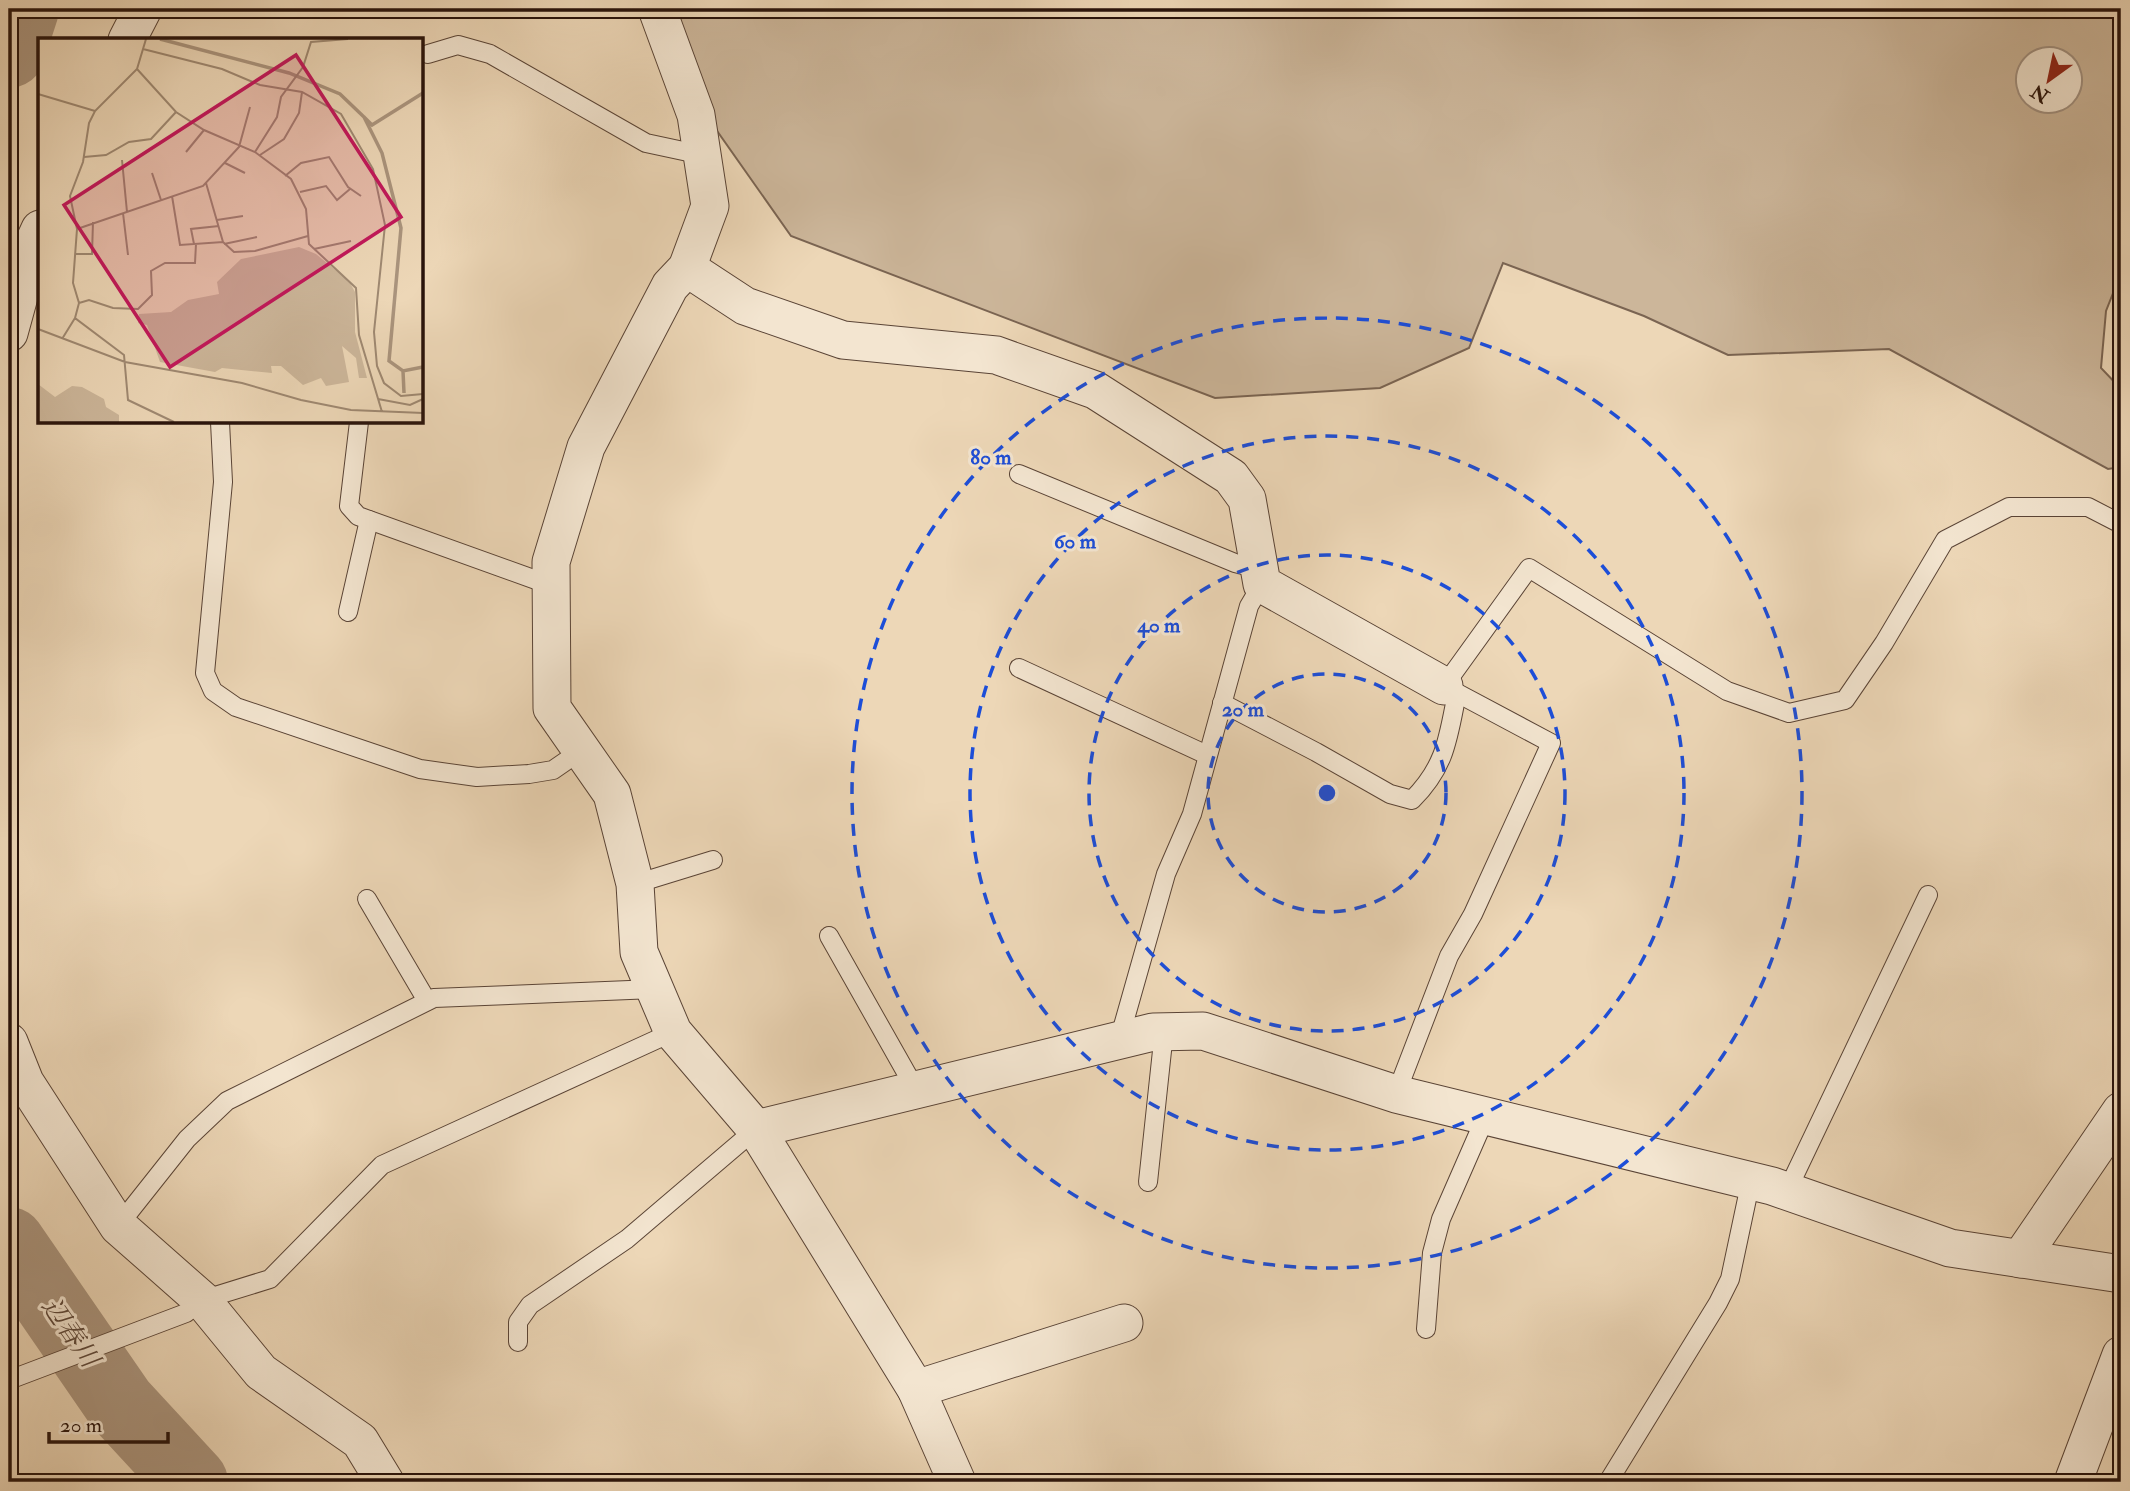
<svg xmlns="http://www.w3.org/2000/svg" width="2130" height="1491" viewBox="0 0 2130 1491" font-family="'IM FELL Double Pica','Noto Serif JP',serif">
<style>
.green{fill:#ccb69a;stroke:#7a6452;stroke-width:2;fill-rule:evenodd}
.lines{fill:none;stroke-linecap:round;stroke-linejoin:round}
.river{stroke:#aa947d;stroke-width:72}
.lane-casing{stroke:#5a4436;stroke-width:20}
.street-casing{stroke:#5a4436;stroke-width:39}
.lane{stroke:#f3e5d0;stroke-width:18}
.street{stroke:#f3e5d0;stroke-width:37}
.ring{fill:none;stroke:#1d4ed8;stroke-width:3.5;stroke-dasharray:12 9}
.labels{text-anchor:middle;stroke-width:6;stroke-linejoin:round;paint-order:stroke}
.water-label{font-size:26px;font-style:italic;fill:#5d4739;stroke:#f3e5d0}
.inset-river{fill:none;stroke:#aa947d;stroke-width:3.5}
.inset-road{fill:none;stroke:#9f8972;stroke-width:2}
.view{fill:#c2185b;fill-opacity:0.15;stroke:#c2185b;stroke-width:3.5}
.inset-edge{fill:none;stroke:#29130b;stroke-width:3.5}
.centre{fill:#1d4ed8;stroke:#f3e5d0;stroke-width:3.5}
.ring-label{font-size:21px;text-anchor:middle;font-weight:bold;fill:#1d4ed8;stroke:#f3e5d0;stroke-width:6;stroke-linejoin:round;paint-order:stroke}
</style>
<rect width="100%" height="100%" fill="#edd7b7"/>
<filter id="stains"><feTurbulence type="fractalNoise" baseFrequency=".00286" numOctaves="4"/><feColorMatrix values="0 0 0 0 .2 0 0 0 0 .09 0 0 0 0 .02 0 0 0 .5 -.17"/></filter>
<radialGradient id="worn" r=".72"><stop offset=".6" stop-color="#630" stop-opacity="0"/><stop offset="1" stop-color="#630" stop-opacity=".3"/></radialGradient>
<path class="green" d="M 673,9 L 2120,9 L 2121,273 L 2106,311 L 2101,368 L 2121,389 L 2121,467 L 2108,469 L 1889,349 L 1728,355 L 1644,316 L 1503,263 L 1469,348 L 1380,388 L 1215,398 L 791,236 L 708,118 ZM 2028,60 L 2070,60 L 2070,102 L 2028,102 Z"/>
<g class="lines">
<g class="river">
<polyline points="9,52 23,9"/>
<polyline points="9,1243 120,1404 192,1482"/>
</g>
<g class="lane-casing">
<g id="lane">
<polyline points="428,54 458,45 490,54 646,143 702,155"/>
<polyline points="220,422 223,482 205,673 213,691 236,707 420,769 477,777 529,774 553,770 582,750"/>
<polyline points="359,422 349,506 358,516 550,585"/>
<polyline points="1019,474 1235,563 1259,569"/>
<polyline points="348,612 369,520"/>
<polyline points="1019,668 1207,755"/>
<path d="M 1222,703 L 1316,752 L 1390,794 L 1412,800 C 1446,766 1448,738 1457,693"/>
<polyline points="635,884 713,860"/>
<polyline points="367,899 427,1001"/>
<polyline points="829,936 916,1090"/>
<polyline points="1119,1040 1166,874 1192,814 1249,606 1262,584"/>
<polyline points="1396,1094 1449,956 1473,914 1551,743 1444,686 1529,568 1727,691 1789,713 1845,700 1884,643 1945,540 2009,507 2088,507 2121,524"/>
<polyline points="1148,1182 1164,1032"/>
<polyline points="1787,1191 1928,895"/>
<polyline points="118,1226 187,1139 227,1101 434,998 654,989"/>
<polyline points="1426,1329 1432,1253 1441,1219 1486,1116"/>
<polyline points="518,1342 518,1322 530,1305 627,1239 756,1129"/>
<polyline points="9,1380 186,1313 202,1300 270,1279 382,1165 673,1032"/>
<polyline points="1608,1482 1718,1303 1730,1279 1751,1180"/>
</g>
</g>
<g class="street-casing">
<g id="street">
<polyline points="657,9 696,115 710,206 687,268 670,286 586,447 551,562 552,708 612,794 635,884 639,952 673,1032 756,1129 916,1389 957,1482"/>
<polyline points="127,40 143,9"/>
<polyline points="687,268 745,306 843,340 996,355 1095,390 1231,477 1247,499 1262,584 1444,686"/>
<polyline points="9,333 34,242 40,229"/>
<polyline points="9,1042 25,1082 118,1226 202,1300 261,1372 360,1441 385,1482"/>
<polyline points="756,1129 1153,1032 1203,1031 1396,1094 1772,1186 1950,1248 2121,1274"/>
<polyline points="2020,1259 2121,1111"/>
<polyline points="916,1389 1124,1323"/>
<polyline points="2073,1482 2121,1355"/>
</g>
</g>
<use href="#lane" class="lane"/>
<use href="#street" class="street"/>
</g>
<g class="ring">
<circle cx="1327" cy="793" r="119"/>
<circle cx="1327" cy="793" r="238"/>
<circle cx="1327" cy="793" r="357"/>
<circle cx="1327" cy="793" r="475"/>
</g>
<g class="labels">
<g class="water-label">
<text transform="translate(71 1332) rotate(55)" y="9">辺春川</text>
</g>
</g>
<g transform="translate(38 38)">
<rect width="385" height="385" fill="#edd7b7"/>
<path d="M 261,209 L 278,216 L 311,243 L 317,254 L 317,294 L 329,340 L 321,340 L 318,320 L 304,308 L 311,344 L 288,348 L 283,340 L 265,347 L 243,328 L 233,328 L 234,335 L 184,330 L 177,334 L 122,324 L 109,287 L 100,285 L 101,276 L 133,274 L 150,262 L 181,256 L 179,244 L 203,221 ZM 0,346 L 17,359 L 34,348 L 44,349 L 66,361 L 68,369 L 81,377 L 81,384 L 1,384 Z" fill="#ccb69a"/>
<path class="inset-river" d="M 122,1 L 251,35 L 302,56 L 326,79 L 344,115 L 363,190 L 351,323 L 365,333 L 385,329M 326,79 L 334,87 L 385,55M 365,333 L 366,355"/>
<path class="inset-road" d="M 108,1 L 99,31 L 57,73 L 51,85 L 45,124 L 32,158 L 39,191 L 35,245 L 41,265 L 37,280 L 86,317 L 90,362 L 136,384M 105,11 L 184,31 L 222,47 L 264,54 L 303,76 L 335,131 L 347,187 L 336,294 L 339,328 L 346,345 L 363,358 L 385,356M 99,31 L 138,74 L 166,92 L 217,114 L 253,141 L 268,171 L 271,206 L 318,250 L 321,297 L 344,374M 0,56 L 57,73M 148,114 L 166,92M 217,114 L 239,79 L 243,59 L 265,29 L 273,4 L 310,1M 222,117 L 246,101 L 261,75 L 264,54M 46,119 L 68,117 L 91,104 L 113,101 L 138,74M 84,122 L 89,174M 187,125 L 207,135M 114,135 L 123,162M 247,138 L 263,125 L 291,119 L 310,149 L 323,158M 168,145 L 185,204M 262,154 L 288,148 L 299,162 L 312,151M 134,158 L 142,207 L 185,204 L 196,214 L 217,213 L 270,198M 85,175 L 90,217M 179,182 L 205,178M 39,191 L 165,148 L 201,109 L 212,69M 156,206 L 153,191 L 181,188M 186,206 L 219,199M 276,211 L 313,203M 38,216 L 54,216 L 55,184M 41,265 L 51,262 L 75,270 L 100,271 L 114,257 L 113,233 L 127,225 L 157,225 L 158,206M 0,291 L 87,324 L 204,345 L 263,362 L 313,372 L 385,375M 24,301 L 37,280M 340,361 L 372,367 L 385,361"/>
<path class="view" d="M 258,17 L 363,179 L 132,329 L 26,167 Z"/>
<rect width="385" height="385" class="inset-edge"/>
</g>
<circle cx="1327" cy="793" r="10" class="centre"/>
<g class="ring-label">
<text x="991" y="464">80 m</text>
<text x="1075" y="548">60 m</text>
<text x="1159" y="632">40 m</text>
<text x="1243" y="716">20 m</text>
</g>
<rect width="2130" height="1491" fill="none" stroke="#edd7b7" stroke-width="35"/>
<rect x="10" y="10" width="2109" height="1470" fill="none" stroke="#29130b" stroke-width="3.5"/>
<rect x="18" y="18" width="2095" height="1456" fill="none" stroke="#29130b" stroke-width="2"/>
<g transform="translate(2049 80) rotate(213)"><circle r="33" fill="#f3e5d0" stroke="#a29181" stroke-width="2"/>
<path d="M0-5L12 26L0 18L-12 26Z" fill="#8f2418"/>
<text y="-10" font-size="19" font-weight="bold" text-anchor="middle" fill="#29130b">N</text>
</g>
<path d="M49 1432v10h119v-10" fill="none" stroke="#29130b" stroke-width="3.5"/>
<text x="60" y="1432" font-size="21" fill="#29130b" stroke="#f3e5d0" stroke-width="5" paint-order="stroke">20 m</text>
<rect width="100%" height="100%" filter="url(#stains)"/>
<rect width="100%" height="100%" fill="url(#worn)"/>
</svg>
